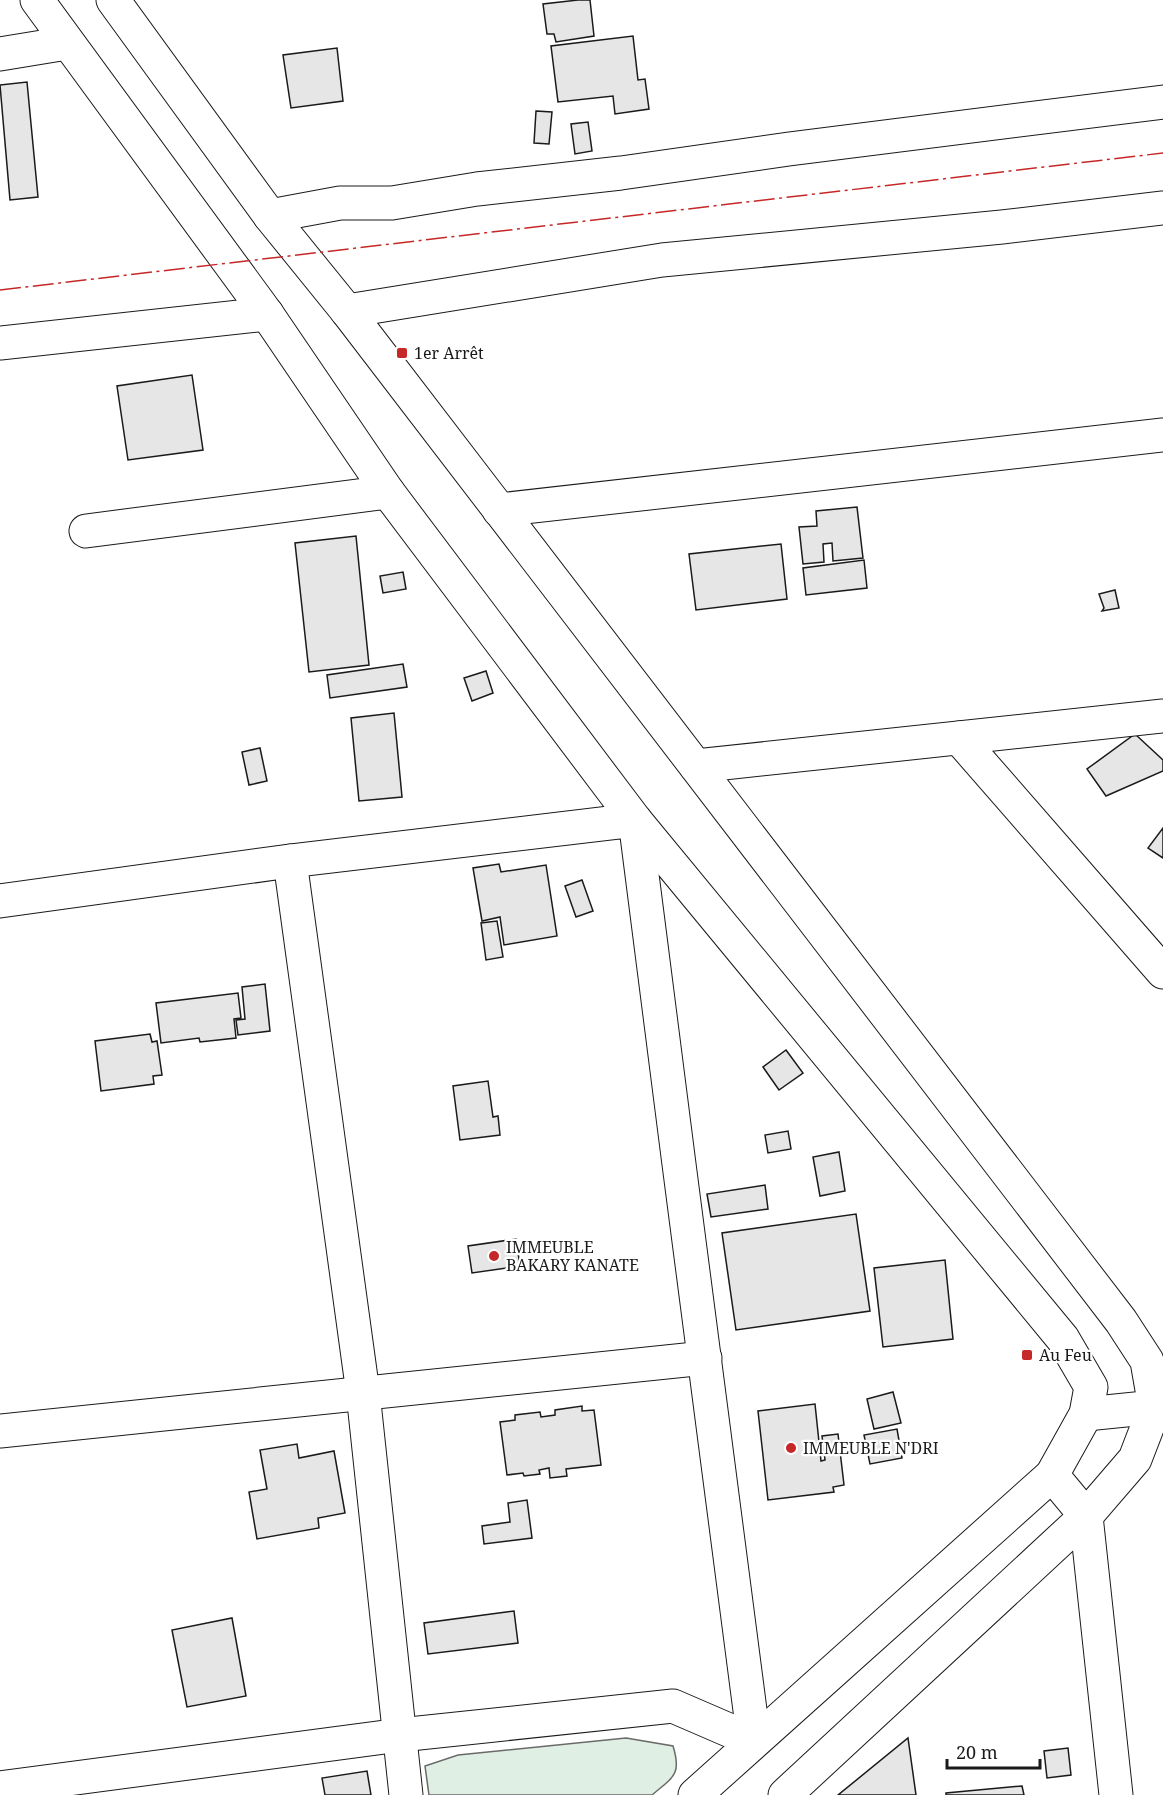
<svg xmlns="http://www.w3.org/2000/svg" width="1163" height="1795" viewBox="0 0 1163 1795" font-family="'Noto Serif',serif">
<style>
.green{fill:#e0efe3;stroke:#6a6a6a;stroke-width:1.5}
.building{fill:#e6e6e6;stroke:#1a1a1a;stroke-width:1.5}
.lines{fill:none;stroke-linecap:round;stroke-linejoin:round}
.minor-casing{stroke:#1a1a1a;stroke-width:35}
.major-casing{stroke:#1a1a1a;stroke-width:35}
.minor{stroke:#fff;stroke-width:33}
.major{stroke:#fff;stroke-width:33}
.power{stroke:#c62828;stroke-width:1.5;stroke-dasharray:21 4.5 3 4.5;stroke-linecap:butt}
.poi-dot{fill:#c62828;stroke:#fff;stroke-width:2}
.labels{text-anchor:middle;stroke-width:4.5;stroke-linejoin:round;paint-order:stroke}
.poi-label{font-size:16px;fill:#1a1a1a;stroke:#fff;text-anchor:start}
</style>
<rect width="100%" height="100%" fill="#fff"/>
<path class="green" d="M 626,1738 L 673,1746 C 682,1775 673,1777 652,1795 L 429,1795 L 425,1766 L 458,1755 Z"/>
<g class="building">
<polygon points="578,0 590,0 594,36 556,42 554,34 547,34 543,4"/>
<polygon points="633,36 638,80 645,79 649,109 615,114 613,96 558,102 551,46"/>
<polygon points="337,48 343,101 291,108 283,55"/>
<polygon points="27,82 38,197 10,200 0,85"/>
<polygon points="536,111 552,112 549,144 534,143"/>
<polygon points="588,122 592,151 575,154 571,124"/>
<polygon points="192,375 203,450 128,460 117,386"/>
<polygon points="857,507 863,558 833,561 832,543 823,544 824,562 803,564 799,527 817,526 816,511"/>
<polygon points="356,536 369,665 309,672 295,543"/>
<polygon points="781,544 787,599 696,610 689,554"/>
<polygon points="864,560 867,588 806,595 803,568"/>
<polygon points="403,572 406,589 383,593 380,576"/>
<polygon points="1115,590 1119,608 1102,611 1104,608 1099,594"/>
<polygon points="403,664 407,687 330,698 327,675"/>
<polygon points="486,671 493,693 472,701 464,678"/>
<polygon points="394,713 402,797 359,801 351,718"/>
<polygon points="1135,734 1163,760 1163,771 1106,796 1087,769"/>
<polygon points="260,748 267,781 249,785 242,752"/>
<polygon points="1163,828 1163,858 1148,848"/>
<polygon points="499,864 501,872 546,865 557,936 504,945 500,917 482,921 473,868"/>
<polygon points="582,880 593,911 576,917 565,886"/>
<polygon points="497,921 503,957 486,960 481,923"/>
<polygon points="265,984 270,1031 238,1035 236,1020 245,1019 242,987"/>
<polygon points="238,993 241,1018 234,1019 236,1038 200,1042 199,1038 161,1043 156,1003"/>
<polygon points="150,1034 152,1042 157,1041 162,1075 153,1076 154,1084 101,1091 95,1041"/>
<polygon points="786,1050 803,1073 779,1090 763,1067"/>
<polygon points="488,1081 493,1117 498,1116 500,1135 460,1140 453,1086"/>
<polygon points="788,1131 791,1149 768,1153 765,1135"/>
<polygon points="839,1152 845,1191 820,1196 813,1157"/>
<polygon points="765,1185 768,1209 711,1217 707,1194"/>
<polygon points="856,1214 870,1311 736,1330 722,1233"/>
<polygon points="516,1239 520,1266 472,1273 468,1246"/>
<polygon points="945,1260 953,1339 883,1347 874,1268"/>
<polygon points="893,1392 901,1423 874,1429 867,1399"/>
<polygon points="815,1404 821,1461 825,1460 822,1436 838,1434 844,1485 833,1487 834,1492 768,1500 758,1411"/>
<polygon points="582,1406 582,1411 594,1410 601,1465 566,1469 567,1476 550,1478 549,1468 539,1470 540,1474 524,1476 523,1473 507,1475 500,1422 515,1420 515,1415 540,1412 541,1417 555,1415 555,1410"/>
<polygon points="897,1429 902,1458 870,1464 864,1435"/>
<polygon points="297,1444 299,1458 334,1451 345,1513 318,1518 319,1528 257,1539 249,1492 267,1489 260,1450"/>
<polygon points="527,1500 532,1538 484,1544 482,1526 510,1522 508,1503"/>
<polygon points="514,1611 518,1643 428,1654 424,1623"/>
<polygon points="232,1618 246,1696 187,1707 172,1630"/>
<polygon points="908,1738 916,1795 838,1795"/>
<polygon points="1068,1748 1071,1775 1047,1778 1044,1751"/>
<polygon points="367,1771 371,1795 325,1795 322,1778"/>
<polygon points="1022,1786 1024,1795 946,1795 946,1793"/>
</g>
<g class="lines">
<g class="minor-casing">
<g id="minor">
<polyline points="0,54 67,43"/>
<polyline points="270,216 340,203 392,203 477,189 621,173 789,149 1163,102"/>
<polyline points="347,311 662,260 1002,227 1163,208"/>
<polyline points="0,343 267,314"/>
<polyline points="499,510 1163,435"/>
<polyline points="86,531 388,492"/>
<polyline points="959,738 1163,972"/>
<polyline points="696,766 1163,716"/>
<polyline points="290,861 363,1393 406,1795"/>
<path d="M 0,901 L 290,861 L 635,820 C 675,1127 712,1434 754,1741"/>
<polyline points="1086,1414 1155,1407 1163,1401"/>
<polyline points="0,1431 705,1358"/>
<polyline points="1052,1475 1086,1516 1116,1795"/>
<polyline points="0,1788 400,1735 673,1706 754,1741"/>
</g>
</g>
<g class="major-casing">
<g id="major">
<polyline points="37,0 267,314 388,492 635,820 1063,1339 1091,1387 1086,1414 1052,1475 695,1795"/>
<polyline points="113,0 270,216 347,311 1121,1321 1147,1361 1155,1407 1135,1459 1086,1516 785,1795"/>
</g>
</g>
<use href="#minor" class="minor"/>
<use href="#major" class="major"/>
<polyline class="power" points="0,290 1163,153"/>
</g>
<g class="poi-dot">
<rect x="396" y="347" width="12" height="12" rx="3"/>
<circle cx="494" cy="1256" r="6"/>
<rect x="1021" y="1349" width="12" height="12" rx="3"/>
<circle cx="791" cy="1448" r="6"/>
</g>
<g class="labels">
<g class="poi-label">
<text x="414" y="359">1er Arrêt</text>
<text x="506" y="1253">IMMEUBLE<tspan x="506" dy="18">BAKARY KANATE</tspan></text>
<text x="1039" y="1361">Au Feu</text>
<text x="803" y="1454">IMMEUBLE N'DRI</text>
</g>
</g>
<path d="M947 1759v9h93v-9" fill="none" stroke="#1a1a1a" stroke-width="3"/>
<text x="956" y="1759" font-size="18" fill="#1a1a1a" stroke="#ffffff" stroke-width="4.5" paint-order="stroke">20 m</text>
</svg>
